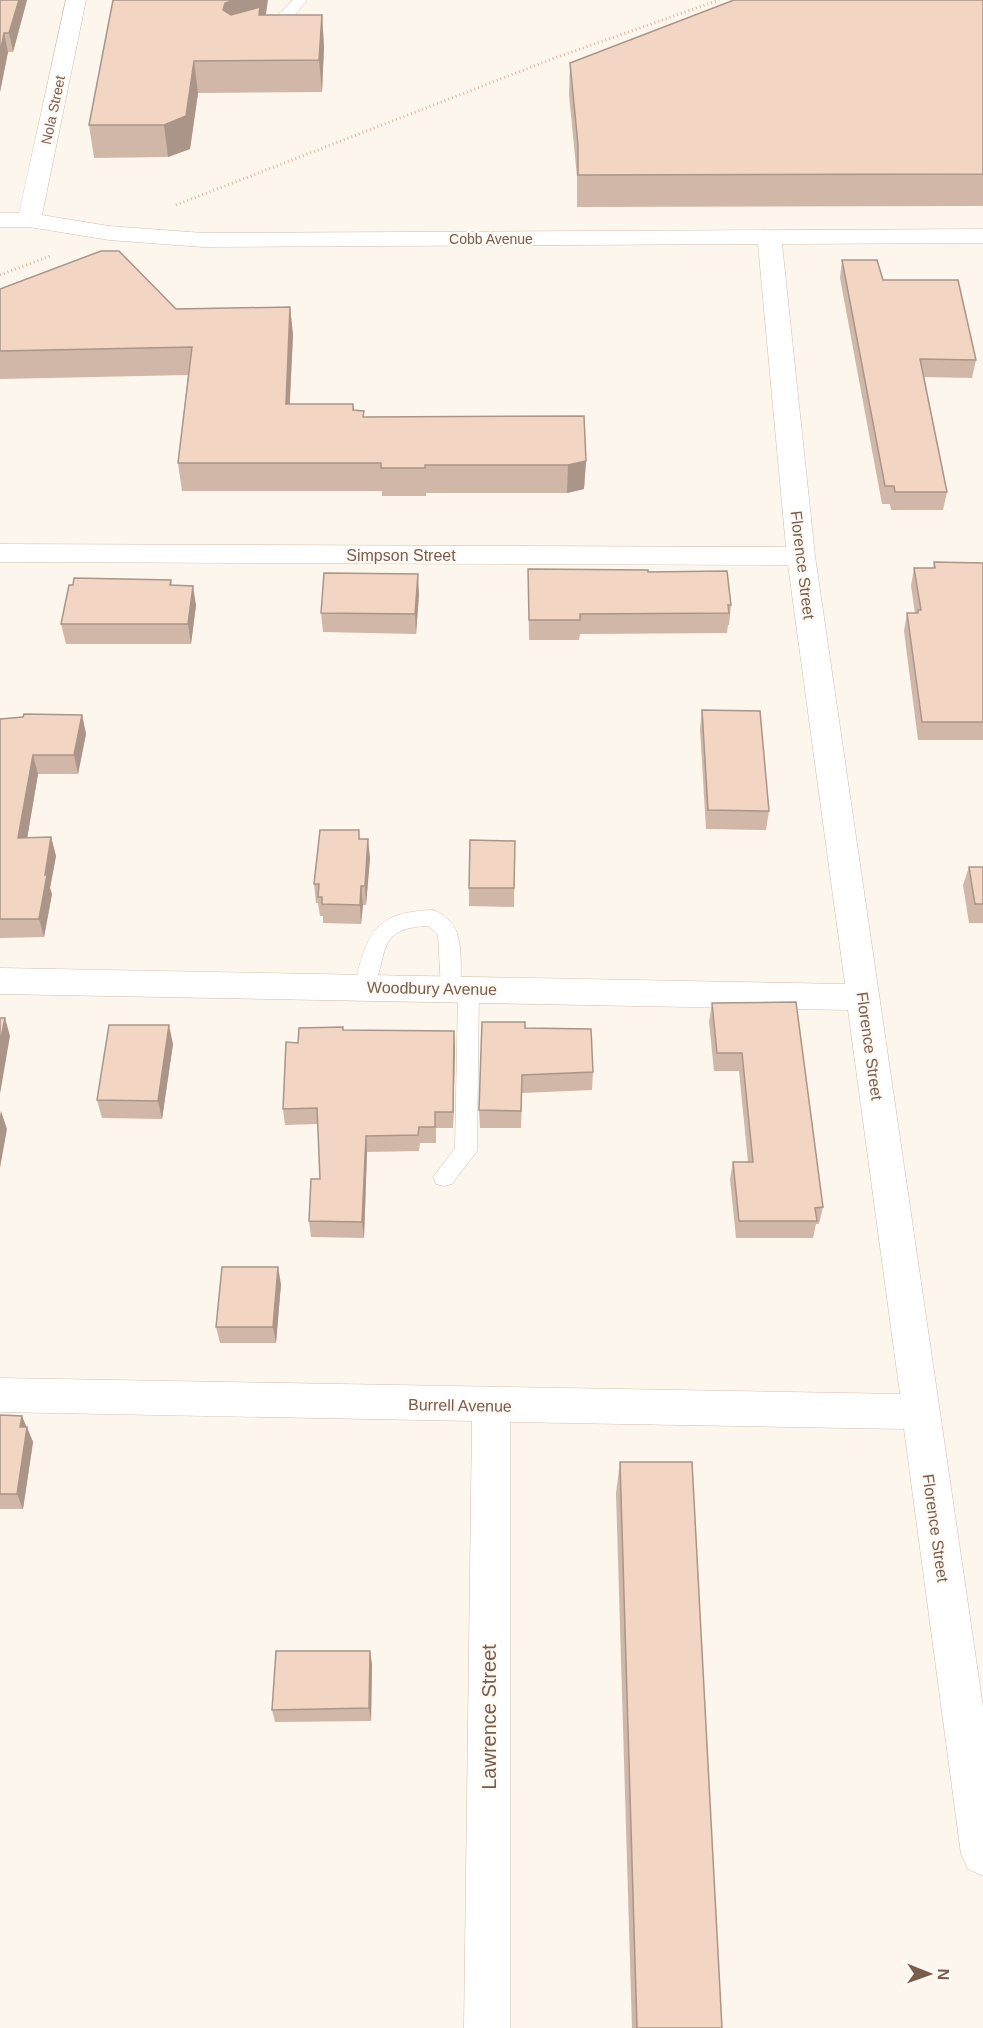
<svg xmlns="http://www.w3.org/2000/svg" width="983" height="2028" viewBox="0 0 983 2028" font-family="Arial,sans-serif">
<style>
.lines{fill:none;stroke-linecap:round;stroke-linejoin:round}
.lane-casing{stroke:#d1beb0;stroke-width:1}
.street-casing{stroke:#d1beb0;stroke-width:1}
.path{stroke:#d9b8a5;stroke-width:3;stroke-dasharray:1 3;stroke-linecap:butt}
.lane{fill:#fff;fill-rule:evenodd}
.street{fill:#fff;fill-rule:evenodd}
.wall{fill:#d1b7a8}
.shaded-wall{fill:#aa9588}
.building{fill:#f3d5c3;stroke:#aa9588;stroke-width:1.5}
.labels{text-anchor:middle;stroke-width:4.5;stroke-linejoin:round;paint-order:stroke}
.far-street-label{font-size:14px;fill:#7a5c4d;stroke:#fffaf3}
.street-label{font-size:16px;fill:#7a5c4d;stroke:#fffaf3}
.near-street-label{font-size:20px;fill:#7a5c4d;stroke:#fffaf3}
</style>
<rect width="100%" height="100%" fill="#fdf6ec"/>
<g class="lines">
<g class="lane-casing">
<g id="lane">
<path d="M 293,0 L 307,0 C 297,13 276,39 257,35 L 255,32 L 273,20 Z"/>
<path d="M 433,910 C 466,921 460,956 461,984 L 469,981 L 476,983 L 479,989 L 477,1151 L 452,1184 L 444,1186 L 436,1184 L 433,1177 L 455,1148 L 458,995 L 451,997 L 444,995 L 441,989 L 438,935 L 428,926 C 373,928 390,957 371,993 L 364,995 L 357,993 L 354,987 C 367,934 373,912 433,910 Z"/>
</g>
</g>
<g class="street-casing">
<polygon id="street" points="66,0 86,0 42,215 109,226 203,233 983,229 983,243 782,244 815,556 983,1707 983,1876 968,1869 961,1854 904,1429 510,1422 510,2028 464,2028 472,1421 0,1412 0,1378 900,1394 848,1010 0,994 0,968 845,984 788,565 0,562 0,544 786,547 758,244 203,247 109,240 29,227 0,227 0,213 19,213"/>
</g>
<g class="path">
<polyline points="176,205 552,59 719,0"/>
<polyline points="0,275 50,256"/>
</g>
<use href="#lane" class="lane"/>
<use href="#street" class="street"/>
</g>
<g class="wall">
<polygon points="0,0 27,0 13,52 8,52 0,92"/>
<polygon points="983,0 983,206 577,207 577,177 569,95 570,63"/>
<polygon points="266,15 322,15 324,47 322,92 198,93 190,149 168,157 94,158 89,125"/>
<polygon points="842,260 883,280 976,360 972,378 924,377 947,492 943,510 891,510 890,504 882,504 840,278"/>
<polygon points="0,289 176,309 290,307 293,335 290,404 353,404 354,410 364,417 586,461 584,489 567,493 426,493 426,496 382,496 382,491 182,491 178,463 188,375 0,379"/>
<polygon points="934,562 983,563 983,740 918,740 904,631 907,613 915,613 911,586 914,568 933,568"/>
<polygon points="528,569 648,572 731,605 729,625 728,625 727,633 580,634 579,640 529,640"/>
<polygon points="171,580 172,585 196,605 191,644 66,644 61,624"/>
<polygon points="419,594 416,634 323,632 321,613"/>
<polygon points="702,710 769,811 766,830 706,829 700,729"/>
<polygon points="82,715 86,734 78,774 38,774 27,838 51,837 56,856 50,888 52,894 44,937 0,938 0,719"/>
<polygon points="360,839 370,858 366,905 363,905 361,924 323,923 323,916 320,916 318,903 316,903 314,884"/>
<polygon points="515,841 514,907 469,906 469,888"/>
<polygon points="969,867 983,867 983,923 969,923 963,885"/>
<polygon points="796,1002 823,1207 819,1224 816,1224 813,1238 736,1238 730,1179 733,1162 748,1162 739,1071 714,1071 709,1022 712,1003"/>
<polygon points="525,1028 593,1072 592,1090 522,1093 521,1128 480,1128 479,1110"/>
<polygon points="344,1030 455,1047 453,1128 436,1128 436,1143 420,1143 419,1151 367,1152 364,1238 311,1237 309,1221 320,1179 318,1124 285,1125 283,1109 298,1043"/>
<polygon points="173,1044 162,1119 102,1118 97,1100"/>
<polygon points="281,1284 276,1343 220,1343 216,1327"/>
<polygon points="0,1415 27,1427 33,1442 23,1509 0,1509"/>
<polygon points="620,1462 722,2028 632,2028 616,1493"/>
<polygon points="372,1664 371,1721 275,1722 272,1710"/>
</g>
<g class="shaded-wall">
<polygon points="19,0 27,0 13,52 9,33"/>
<polygon points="234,0 268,0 265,21 228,35 223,10 225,3"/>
<polygon points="322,15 324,47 322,92 319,60"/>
<polygon points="4,33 8,52 0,92 0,54"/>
<polygon points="194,61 198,93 190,149 168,157 164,125"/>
<polygon points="290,307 293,335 288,432 286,404"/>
<polygon points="586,461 584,489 567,493 568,465"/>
<polygon points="418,574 419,594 416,634 415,614"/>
<polygon points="193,586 196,605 191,644 188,624"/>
<polygon points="82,715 86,734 78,774 74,755"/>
<polygon points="33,755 38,774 24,857 18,838"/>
<polygon points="51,837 56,856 50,888 52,894 44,937 39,919"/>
<polygon points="368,839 370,858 366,905 365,886"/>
<polygon points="361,886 363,905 361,924 360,905"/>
<polygon points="5,1018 10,1036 0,1094 0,1044"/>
<polygon points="169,1025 173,1044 162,1119 158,1101"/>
<polygon points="454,1031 455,1047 453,1128 453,1112"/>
<polygon points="1,1111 7,1129 0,1168 0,1116"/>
<polygon points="366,1136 367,1152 364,1238 362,1222"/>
<polygon points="278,1267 281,1284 276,1343 273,1327"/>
<polygon points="22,1416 33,1442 23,1509 17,1494 20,1427"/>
<polygon points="370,1651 372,1664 371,1721 369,1708"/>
</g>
<g class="building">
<polygon points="0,0 19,0 9,33 4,33 0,54"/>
<polygon points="113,0 234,0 225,3 223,10 231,15 260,7 259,15 322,15 319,60 194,61 186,116 164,125 89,125"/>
<polygon points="734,0 983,0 983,174 578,175 578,145 570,63"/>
<polygon points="101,251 119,251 176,309 290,307 286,404 353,404 353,410 364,411 363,417 584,416 586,461 568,465 425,465 425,468 381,468 381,463 178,463 192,347 0,351 0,289"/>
<polygon points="842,260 877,260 883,280 958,280 976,360 920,359 947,492 895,492 894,486 885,486"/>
<polygon points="934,562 983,563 983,722 922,722 907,613 918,613 918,610 921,610 914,568 935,568"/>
<polygon points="528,569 648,570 648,572 727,571 731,605 728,605 729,613 580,614 580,620 529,620"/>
<polygon points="324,573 418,574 415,614 321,613"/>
<polygon points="74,578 171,580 170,585 193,586 188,624 61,624 69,585 73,585"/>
<polygon points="702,710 760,711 769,811 708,810"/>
<polygon points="24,714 82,715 74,755 33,755 18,838 51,837 45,875 47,875 39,919 0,919 0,719 23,717"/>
<polygon points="320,830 359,830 359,839 368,839 365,886 361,886 360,905 322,904 322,897 318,897 319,884 314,884"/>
<polygon points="470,840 515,841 514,888 469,888"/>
<polygon points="969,867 983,867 983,904 975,904"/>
<polygon points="796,1002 823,1207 815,1208 817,1221 739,1221 733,1162 753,1162 742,1053 717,1053 712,1003"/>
<polygon points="0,1018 5,1018 0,1044"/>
<polygon points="482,1022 525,1022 525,1028 591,1029 593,1072 522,1075 521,1111 479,1110"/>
<polygon points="109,1025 169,1025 158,1101 97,1100"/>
<polygon points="343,1027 343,1030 454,1031 453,1112 435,1112 435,1127 419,1127 418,1135 366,1136 362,1222 309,1221 311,1179 320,1179 317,1108 283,1109 286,1042 298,1043 299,1028"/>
<polygon points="222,1267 278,1267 273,1327 216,1327"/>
<polygon points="0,1415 22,1416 20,1427 27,1427 17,1494 0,1494"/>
<polygon points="620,1462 692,1462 722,2028 637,2028"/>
<polygon points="276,1651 370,1651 369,1708 272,1710"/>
</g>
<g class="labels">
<g class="far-street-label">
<text transform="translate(53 110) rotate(-78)" y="5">Nola Street</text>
<text x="491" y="244">Cobb Avenue</text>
</g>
<g class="street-label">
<text x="401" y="561">Simpson Street</text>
<text transform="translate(803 565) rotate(83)" y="6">Florence Street</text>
<text transform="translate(432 988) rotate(1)" y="6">Woodbury Avenue</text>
<text transform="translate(870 1046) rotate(82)" y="6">Florence Street</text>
<text transform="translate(460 1405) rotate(1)" y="6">Burrell Avenue</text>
<text transform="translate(936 1528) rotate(82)" y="6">Florence Street</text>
</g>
<g class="near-street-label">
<text transform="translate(489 1717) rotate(-90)" y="7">Lawrence Street</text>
</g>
</g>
<g transform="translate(929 1974) rotate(91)" stroke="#fffaf3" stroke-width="4.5" paint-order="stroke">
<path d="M0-4.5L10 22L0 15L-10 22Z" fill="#7a5c4d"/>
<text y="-9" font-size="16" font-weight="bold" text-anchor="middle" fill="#7a5c4d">N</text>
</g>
</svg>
